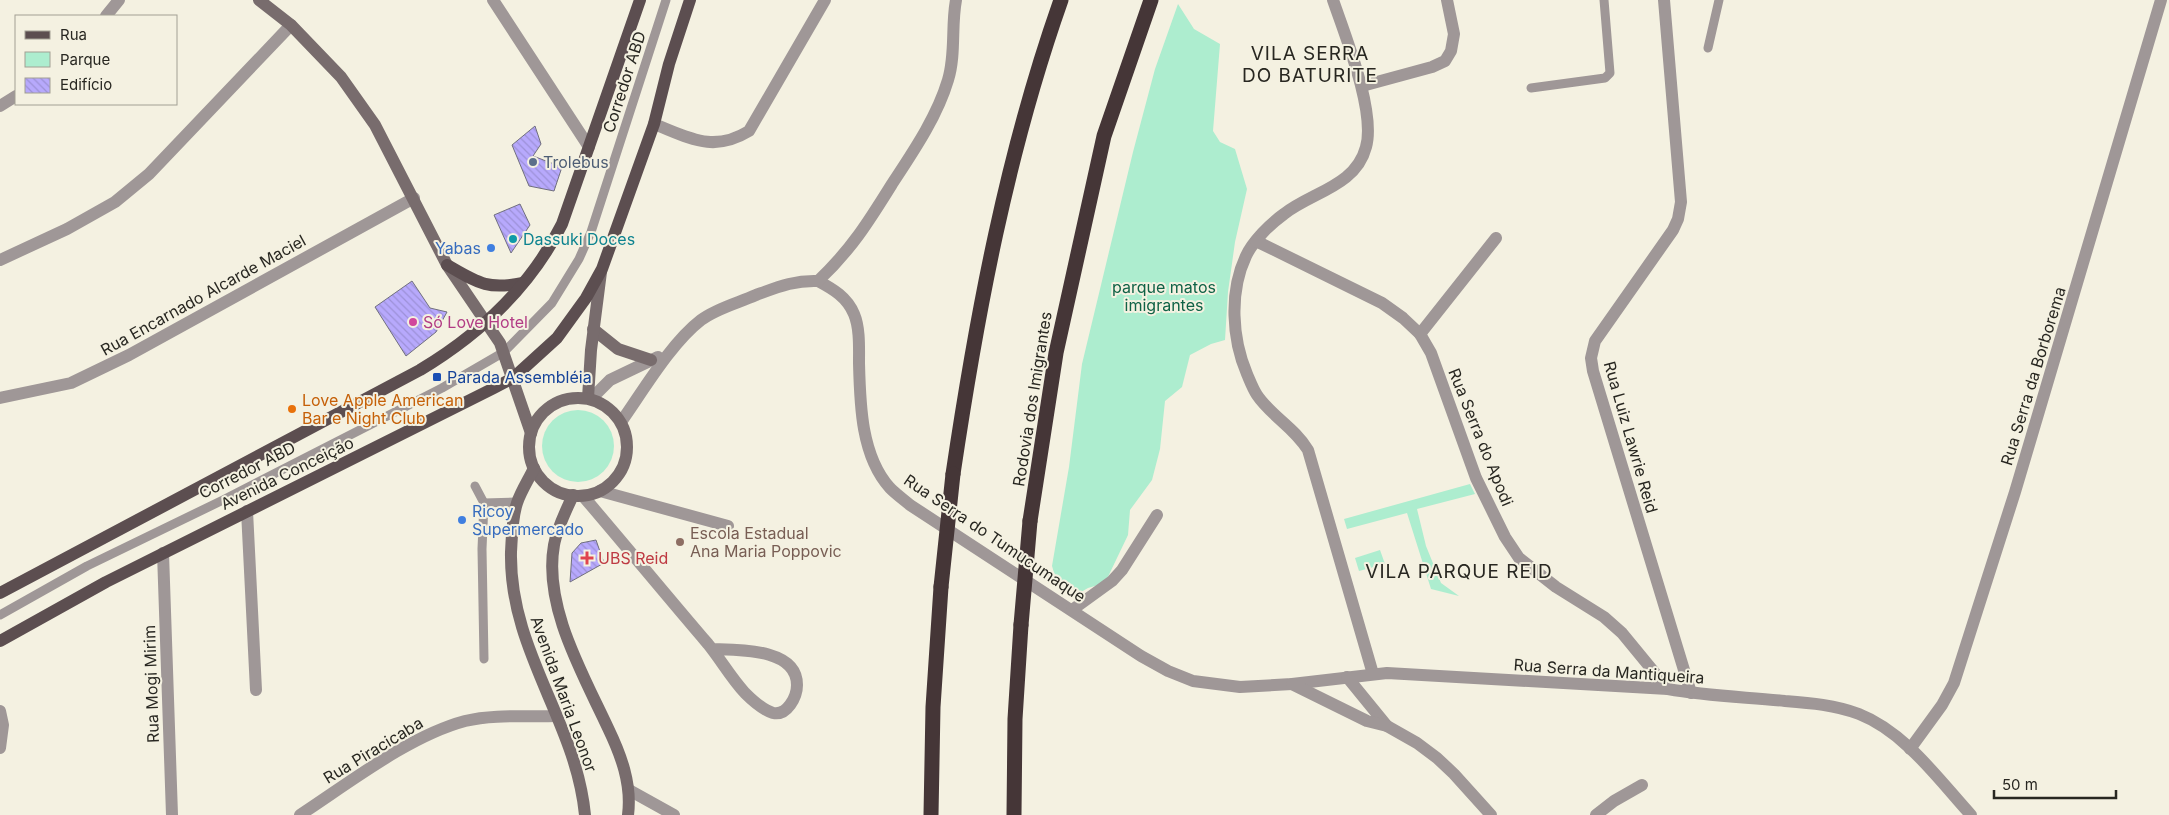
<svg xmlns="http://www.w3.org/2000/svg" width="2169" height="815" viewBox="0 0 2169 815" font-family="Inter,sans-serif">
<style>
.green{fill:#adedcf}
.building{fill:url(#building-back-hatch);stroke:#71707e}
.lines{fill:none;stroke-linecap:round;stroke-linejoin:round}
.lane{stroke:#9f9797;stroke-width:9}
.street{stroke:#9f9797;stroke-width:12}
.secondary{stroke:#786c6d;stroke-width:12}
.primary{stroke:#5c4e50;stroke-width:12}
.highway{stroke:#453637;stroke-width:15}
.highway-bridge{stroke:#453637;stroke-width:15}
.service-dot{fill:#5c6f8a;stroke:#f4f1e1;stroke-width:2}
.culture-dot{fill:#0f9aa8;stroke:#f4f1e1;stroke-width:2}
.shop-dot{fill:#3f7fe0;stroke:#f4f1e1;stroke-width:2}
.hotel-dot{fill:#d1479c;stroke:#f4f1e1;stroke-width:2}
.transit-dot{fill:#1a4fb4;stroke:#f4f1e1;stroke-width:2}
.food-dot{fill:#e8710a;stroke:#f4f1e1;stroke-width:2}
.education-dot{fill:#8d6e63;stroke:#f4f1e1;stroke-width:2}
.health-dot{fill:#e0444e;stroke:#f4f1e1;stroke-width:2}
.labels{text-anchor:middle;stroke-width:4;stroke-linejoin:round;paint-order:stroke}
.street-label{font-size:16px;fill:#282721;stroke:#f4f1e1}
.service-label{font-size:16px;fill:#4e5e75;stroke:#f4f1e1;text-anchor:start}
.culture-label{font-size:16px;fill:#0d838f;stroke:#f4f1e1;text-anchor:start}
.shop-label{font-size:16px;fill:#366cbe;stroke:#f4f1e1;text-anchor:end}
.park-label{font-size:16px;fill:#0f6246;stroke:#f4f1e1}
.hotel-label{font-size:16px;fill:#b23c85;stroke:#f4f1e1;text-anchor:start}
.transit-label{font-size:16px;fill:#164399;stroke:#f4f1e1;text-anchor:start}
.food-label{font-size:16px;fill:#c56008;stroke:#f4f1e1;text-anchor:start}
.education-label{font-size:16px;fill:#785e54;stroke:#f4f1e1;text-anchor:start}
.health-label{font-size:16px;fill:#be3a42;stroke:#f4f1e1;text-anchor:start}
.quarter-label{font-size:19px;letter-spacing:1px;fill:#282721;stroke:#f4f1e1}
</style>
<defs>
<pattern id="building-back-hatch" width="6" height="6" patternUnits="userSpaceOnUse" patternTransform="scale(1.25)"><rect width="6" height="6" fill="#b7a9fc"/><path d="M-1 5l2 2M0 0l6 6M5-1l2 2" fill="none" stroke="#9d91d8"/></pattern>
</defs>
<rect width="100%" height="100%" fill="#f4f1e1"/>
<g class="green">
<polygon points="1178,4 1194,29 1220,44 1213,131 1220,142 1235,149 1247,189 1235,242 1228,292 1225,340 1211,344 1190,355 1182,387 1165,401 1160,449 1152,480 1130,510 1128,535 1105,583 1088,588 1081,592 1055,576 1052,566 1069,467 1082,364 1133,152 1155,69"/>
<circle cx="578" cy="446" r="36"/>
<polygon points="1470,484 1475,494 1417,509 1426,546 1441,583 1459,596 1431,589 1407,513 1347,529 1344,519"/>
<polygon points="1380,550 1385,564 1359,571 1355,558"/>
</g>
<g class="building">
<polygon points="535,126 541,144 533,156 562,167 554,191 529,186 512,145"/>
<polygon points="520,204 530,225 511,253 494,215"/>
<polygon points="412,281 430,308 447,312 436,332 406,356 375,307"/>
<polygon points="596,540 604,563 570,582 572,553 581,543"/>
</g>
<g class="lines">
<g class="lane">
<polyline points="1708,48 1719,0"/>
<polyline points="1531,88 1605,78 1610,73 1604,0"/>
<polyline points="475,486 484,503 482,549 484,659"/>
<polyline points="484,503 517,502"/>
<polyline points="0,615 87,566 223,500 442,388 504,352 552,303 579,259 591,232 666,0"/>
</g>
<g class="street">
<polyline points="493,0 589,147"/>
<path d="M 1333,0 C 1345,35 1376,112 1366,147 C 1356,186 1312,192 1284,214 C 1270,224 1253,241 1246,256 C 1229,292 1232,339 1247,374 C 1250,381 1253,389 1257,395 C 1271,416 1294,427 1308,450 L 1373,674"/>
<polyline points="1664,0 1681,202 1678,219 1673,230 1595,341 1591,358 1593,371 1691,693"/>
<polyline points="106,16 119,0"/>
<polyline points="1362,86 1432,67 1445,61 1451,51 1454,34 1447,0"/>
<polyline points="0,106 16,96"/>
<path d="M 654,124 C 690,138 713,153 749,131 L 825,0"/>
<polyline points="1256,241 1382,303 1403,318 1420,334 1431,353 1476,478 1505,537 1519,558 1556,587 1604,617 1622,633 1668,689"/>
<polyline points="0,260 67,229 115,202 149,174 291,25"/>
<path d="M 818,281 C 833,289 847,297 854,314 C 860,328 859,348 859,363 C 860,404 861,456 890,488 C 896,494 904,500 910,505 L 1141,656 L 1168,671 L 1193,681 L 1240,687 L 1292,684 L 1387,673 L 1668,689 C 1707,696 1746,697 1785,701 C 1811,703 1835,705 1859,714 C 1905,732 1939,780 1971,815"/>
<polyline points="1420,334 1496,238"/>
<polyline points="0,398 71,383 129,355 414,198"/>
<polyline points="591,399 610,380 658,357"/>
<path d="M 621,422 C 643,391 671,343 701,320 C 717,308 738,303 756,295 C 778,287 795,280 818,281 C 851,250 869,221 892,184 C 913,152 937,117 948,80 C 956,54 951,26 956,0"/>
<polyline points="600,491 728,526"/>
<path d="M 583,496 C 625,545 666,595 708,644 C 721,660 731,678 745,693 C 752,700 763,710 773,713 C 787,716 797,697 797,685 C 797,648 739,650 712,649"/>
<polyline points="247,511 256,690"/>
<polyline points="163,553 172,815"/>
<polyline points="1072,610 1112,581 1122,570 1157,515"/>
<polyline points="1347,677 1387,726"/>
<polyline points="1292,684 1367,721 1387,726 1417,743 1437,758 1454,774 1491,815"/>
<polyline points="0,711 3,725 0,748"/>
<polyline points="1910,749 1942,705 1954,683 2015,492 2161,0"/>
<polyline points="629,790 674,815"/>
<path d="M 300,815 C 349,783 409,736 465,721 C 494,714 527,717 556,716"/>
<polyline points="1596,815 1614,801 1642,785"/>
</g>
<g class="secondary">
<polyline points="259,0 291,25 341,77 375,125 447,265 500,343 531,433"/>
<polyline points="593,329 618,349 651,360"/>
<polyline points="588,398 591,350 601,272"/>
<circle cx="578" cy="447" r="49"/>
<path d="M 534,468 C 529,479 521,491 517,503 C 512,518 512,536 511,552 C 509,651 576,721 585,815"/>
<path d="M 573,495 C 566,511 557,528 554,545 C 543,606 583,674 608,728 C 621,755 632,784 628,815"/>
</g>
<g class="primary">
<path d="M 447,265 C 478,283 487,290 523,283"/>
<path d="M 0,593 L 420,370 C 480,334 530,288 562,224 L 640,0"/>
<polyline points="0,641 106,582 494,388 513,378 557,338 586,298 602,269 654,124 669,64 690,0"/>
</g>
<g class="highway">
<path d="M 953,474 C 977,313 1007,153 1061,0"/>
<polyline points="1030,521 1056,353 1104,136 1151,0"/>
<polyline points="931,815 933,707 941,587"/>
<polyline points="1014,815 1015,719 1021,625"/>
</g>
<g class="highway-bridge">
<polyline points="941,587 953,474"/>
<polyline points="1021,625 1030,521"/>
</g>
</g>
<circle class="service-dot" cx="533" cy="162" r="5"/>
<circle class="culture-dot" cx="513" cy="239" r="5"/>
<g class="shop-dot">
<circle cx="491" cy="248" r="5"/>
<circle cx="462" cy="520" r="5"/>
</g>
<circle class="hotel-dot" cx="413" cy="322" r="5"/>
<rect class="transit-dot" x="432" y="372" width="10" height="10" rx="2.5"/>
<circle class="food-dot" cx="292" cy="409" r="5"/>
<circle class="education-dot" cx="680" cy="542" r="5"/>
<path class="health-dot" d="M584.5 550.5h5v5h5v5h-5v5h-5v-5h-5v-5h5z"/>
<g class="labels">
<g class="street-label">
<text transform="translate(624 82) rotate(-72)" y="6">Corredor ABD</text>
<text transform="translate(203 295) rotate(-29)" y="6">Rua Encarnado Alcarde Maciel</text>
<text transform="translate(2033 376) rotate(-73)" y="6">Rua Serra da Borborema</text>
<text transform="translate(1032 399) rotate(-81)" y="6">Rodovia dos Imigrantes</text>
<text transform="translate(1481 437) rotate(68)" y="6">Rua Serra do Apodi</text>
<text transform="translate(1631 437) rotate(74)" y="6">Rua Luiz Lawrie Reid</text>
<text transform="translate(247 470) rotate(-27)" y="6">Corredor ABD</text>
<text transform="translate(287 473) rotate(-26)" y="6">Avenida Conceição</text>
<text transform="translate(995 538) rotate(34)" y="6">Rua Serra do Tumucumaque</text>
<text transform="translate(1609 671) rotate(4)" y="6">Rua Serra da Mantiqueira</text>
<text transform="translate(151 684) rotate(-92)" y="6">Rua Mogi Mirim</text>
<text transform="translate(564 694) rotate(70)" y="6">Avenida Maria Leonor</text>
<text transform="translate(373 750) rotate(-31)" y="6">Rua Piracicaba</text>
</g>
<g class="service-label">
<text x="543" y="168">Trolebus</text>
</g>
<g class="culture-label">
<text x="523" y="245">Dassuki Doces</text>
</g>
<g class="shop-label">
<text x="481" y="254">Yabas</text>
<text x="472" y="517" text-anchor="start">Ricoy<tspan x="472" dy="18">Supermercado</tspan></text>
</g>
<g class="park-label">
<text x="1164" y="293">parque matos<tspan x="1164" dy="18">imigrantes</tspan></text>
</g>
<g class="hotel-label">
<text x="423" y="328">Só Love Hotel</text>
</g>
<g class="transit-label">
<text x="447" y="383">Parada Assembléia</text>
</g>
<g class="food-label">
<text x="302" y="406">Love Apple American<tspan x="302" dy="18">Bar e Night Club</tspan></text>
</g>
<g class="education-label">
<text x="690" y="539">Escola Estadual<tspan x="690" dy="18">Ana Maria Poppovic</tspan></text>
</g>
<g class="health-label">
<text x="598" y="564">UBS Reid</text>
</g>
<g class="quarter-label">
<text x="1310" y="60">VILA SERRA<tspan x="1310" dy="22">DO BATURITE</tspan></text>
<text x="1459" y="578">VILA PARQUE REID</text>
</g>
</g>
<rect x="15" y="15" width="162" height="90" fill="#f4f1e1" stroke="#a2a094"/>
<rect x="25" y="31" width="25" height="8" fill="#5c4e50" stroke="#a2a094"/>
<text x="60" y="40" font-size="15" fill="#282721">Rua</text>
<rect x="25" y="52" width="25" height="15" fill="#adedcf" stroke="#a2a094"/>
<text x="60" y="65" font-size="15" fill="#282721">Parque</text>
<rect x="25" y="78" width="25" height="15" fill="url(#building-back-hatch)" stroke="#a2a094"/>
<text x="60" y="90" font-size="15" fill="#282721">Edifício</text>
<path d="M1994 790v8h122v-8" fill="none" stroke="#282721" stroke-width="2.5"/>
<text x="2002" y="790" font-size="15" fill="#282721" stroke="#f4f1e1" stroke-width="4" paint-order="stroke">50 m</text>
</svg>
